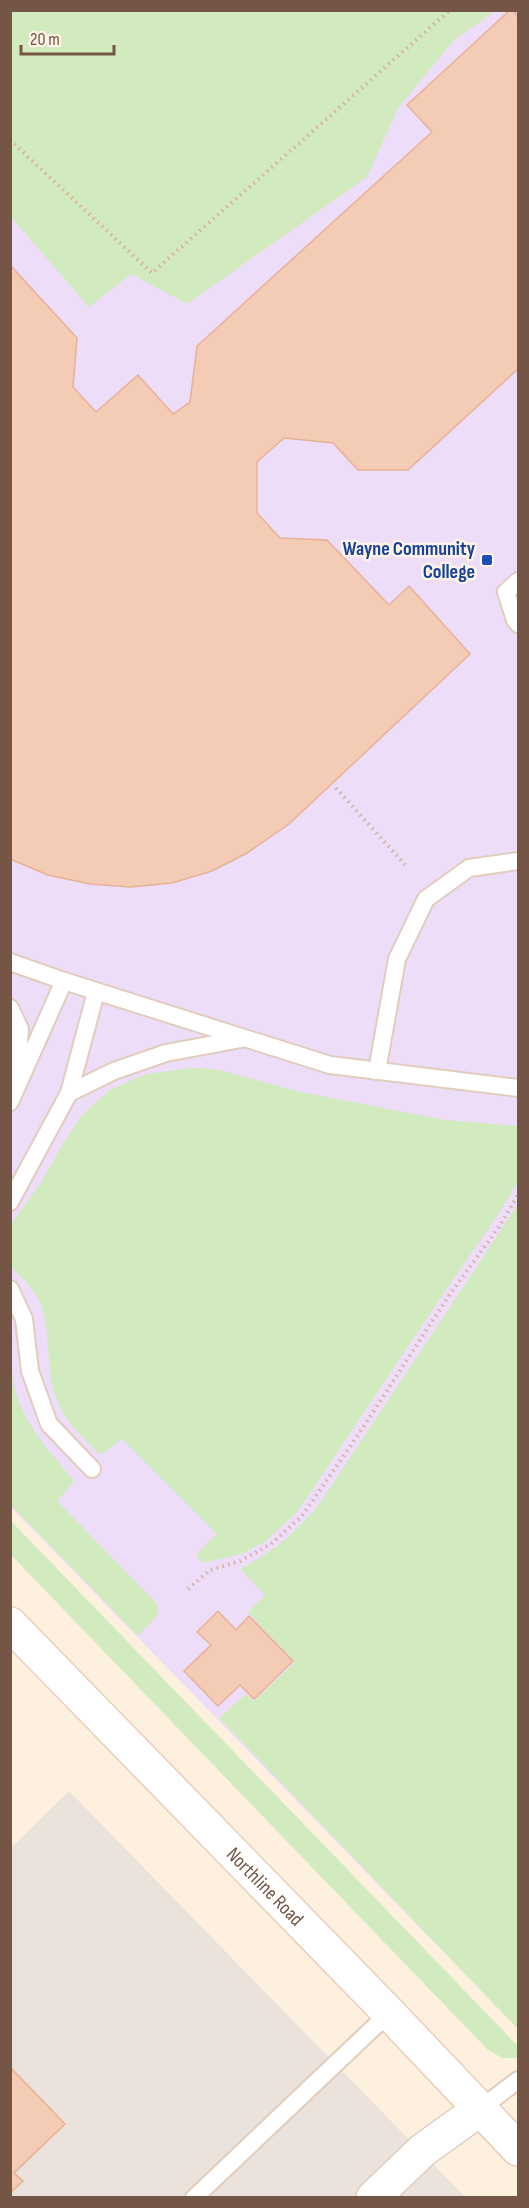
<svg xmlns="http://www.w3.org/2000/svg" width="529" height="2208" viewBox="0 0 529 2208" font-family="'Sofia Sans Condensed',sans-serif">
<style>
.industrial{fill:#ebe2dc}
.education{fill:#edddf9}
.green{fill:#d2ebbe}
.building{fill:#f4ccb6;stroke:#e7b195;stroke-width:1.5}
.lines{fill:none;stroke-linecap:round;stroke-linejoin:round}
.service-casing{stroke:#e2ccbb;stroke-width:20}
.minor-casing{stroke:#e2ccbb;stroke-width:36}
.secondary-casing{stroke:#e9cebb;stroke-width:36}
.path{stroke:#d8af99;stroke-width:4;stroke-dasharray:1.5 4.5;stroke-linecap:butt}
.service{stroke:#fff;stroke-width:16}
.minor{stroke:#fff;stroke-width:33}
.secondary{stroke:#fff;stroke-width:33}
.transit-dot{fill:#1a4fb4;stroke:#fff4e7;stroke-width:2}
.labels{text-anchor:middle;stroke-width:5;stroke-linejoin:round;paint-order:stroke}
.transit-label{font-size:20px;font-weight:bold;fill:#164399;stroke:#fff4e7;text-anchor:end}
.street-label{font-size:20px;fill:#755546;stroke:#fff4e7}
</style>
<rect width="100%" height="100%" fill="#fdf0df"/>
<polygon class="industrial" points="69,1791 465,2197 11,2198 11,1848"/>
<polygon class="education" points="11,11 518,11 518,1983 495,2005 11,1507"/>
<g class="green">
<polygon points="10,11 11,10 495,11 454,40 398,108 367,177 187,304 131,274 89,307 11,217"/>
<path d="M 192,1068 L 216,1069 L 300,1092 L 446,1120 L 518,1126 L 518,1182 L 499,1213 L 435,1306 L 298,1511 L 266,1541 L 242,1554 L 203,1563 L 196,1555 L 217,1534 L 122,1439 L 104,1453 L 99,1454 C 82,1436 62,1419 55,1395 C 45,1365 52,1326 38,1298 C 31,1286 20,1276 10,1266 L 11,1224 L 40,1184 L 66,1139 L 81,1116 L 111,1089 L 146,1074 Z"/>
<path d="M 518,1204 L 518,2029 L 219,1718 L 246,1694 L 254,1701 L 295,1662 L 248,1612 L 265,1595 L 240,1569 C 277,1549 293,1535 320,1503 Z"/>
<path d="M 11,1346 C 12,1357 11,1368 13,1379 C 19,1420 49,1450 74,1481 L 57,1501 L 158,1605 L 157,1616 L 138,1636 L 11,1505 Z"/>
<polygon points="11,1521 518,2046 518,2058 502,2058 488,2050 11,1555"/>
</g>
<g class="building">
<polygon points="510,10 513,10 518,17 518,369 408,470 358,470 333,443 284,438 257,462 257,513 280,538 327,540 389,605 409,586 470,654 289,824 247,853 212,871 172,883 130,887 90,884 48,875 10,859 10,265 77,338 73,387 96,412 138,375 173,414 190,402 197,346 432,132 407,105"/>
<polygon points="218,1611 236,1630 249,1616 293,1661 254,1699 240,1685 218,1706 184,1671 211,1645 197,1632"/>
<polygon points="10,2067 65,2124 14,2173 23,2181 10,2193"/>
</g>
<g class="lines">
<g class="service-casing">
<g id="service">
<polyline points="518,581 506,592 515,620 518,624"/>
<polyline points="10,962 64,981 330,1065 518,1088"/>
<polyline points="10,1008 20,1029 16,1083"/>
<polyline points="377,1071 397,959 426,899 469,868 518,861"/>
<polyline points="69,1093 114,1071 166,1053 241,1039"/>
<polyline points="10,1102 64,981"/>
<polyline points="10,1202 69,1093 96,992"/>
<polyline points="10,1289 24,1319 30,1371 49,1424 92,1469"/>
<polyline points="480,2109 518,2080"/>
<polyline points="194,2198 389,2013"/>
</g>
</g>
<g class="minor-casing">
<polyline id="minor" points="373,2198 423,2150 480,2109"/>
</g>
<g class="secondary-casing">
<g id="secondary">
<path id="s1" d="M 10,1624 L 389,2013 L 518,2149"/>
</g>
</g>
<g class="path">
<polyline points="10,140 152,273 450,10"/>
<polyline points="336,788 408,868"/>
<polyline points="188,1589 210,1570 240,1561 271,1544 302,1516 358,1435 450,1294 499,1227 518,1195"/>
</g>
<use href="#service" class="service"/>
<use href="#minor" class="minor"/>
<use href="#secondary" class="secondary"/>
</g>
<rect class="transit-dot" x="481" y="554" width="12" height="12" rx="3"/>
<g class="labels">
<g class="transit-label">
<text x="475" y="555">Wayne Community<tspan x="475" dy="23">College</tspan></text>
</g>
<g class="street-label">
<text dy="7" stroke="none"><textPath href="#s1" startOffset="366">Northline Road</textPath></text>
</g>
</g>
<rect width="529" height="2208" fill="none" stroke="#755546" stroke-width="24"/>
<path d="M21 45v9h93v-9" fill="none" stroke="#755546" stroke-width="3"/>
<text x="30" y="45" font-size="18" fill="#755546" stroke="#fff4e7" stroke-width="4.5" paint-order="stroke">20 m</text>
</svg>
